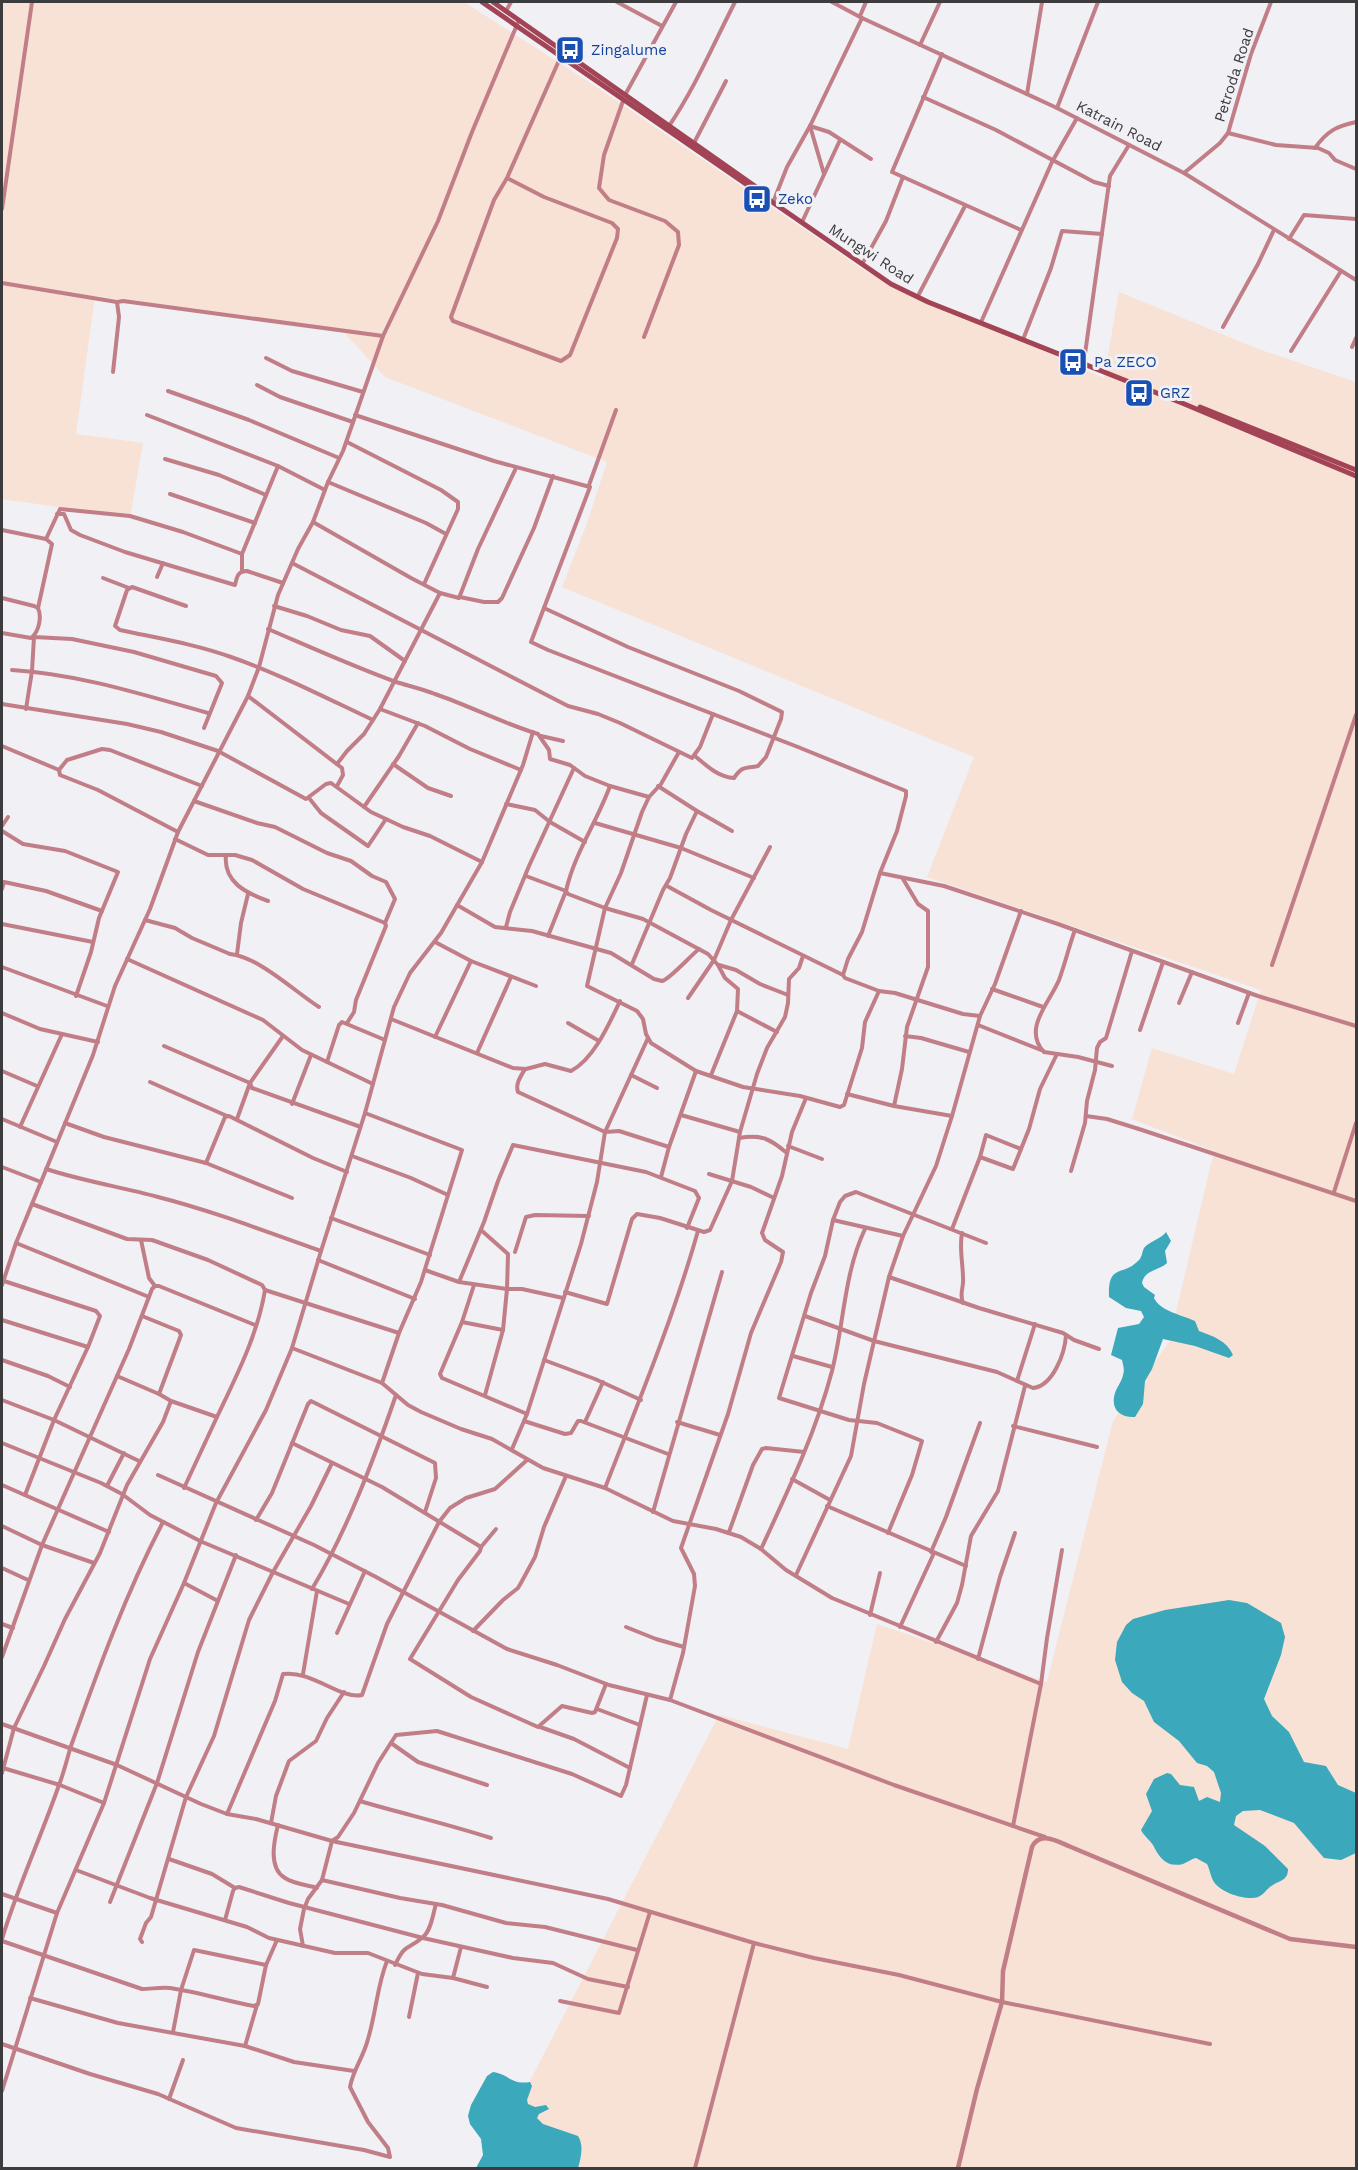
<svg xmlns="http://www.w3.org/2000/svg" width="1358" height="2170" viewBox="0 0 1358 2170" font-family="'Work Sans',sans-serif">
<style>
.industrial{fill:#f8e1d5}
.water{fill:#3ba8bb}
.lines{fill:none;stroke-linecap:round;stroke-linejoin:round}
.minor{stroke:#c17e87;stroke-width:4}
.tertiary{stroke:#c17e87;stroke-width:4.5}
.secondary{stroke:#a34456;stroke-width:5}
.labels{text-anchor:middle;stroke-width:6;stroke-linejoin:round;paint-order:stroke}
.transit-label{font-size:15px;fill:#164399;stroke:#f0f0f5;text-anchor:start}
.street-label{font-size:15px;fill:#3c3c3e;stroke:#f0f0f5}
</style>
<rect width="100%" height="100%" fill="#f0f0f5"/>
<polygon class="industrial" points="2,2 464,2 589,82 867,272 1104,378 1119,292 1261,350 1356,382 1356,2168 485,2168 719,1715 848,1749 877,1624 1047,1682 1113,1421 1169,1342 1214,1151 1132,1119 1152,1048 1234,1074 1261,990 927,877 974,757 562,587 586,526 607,462 385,377 342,330 95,296 76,434 143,443 130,517 2,499"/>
<g class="water">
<path d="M 1166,1232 L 1171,1241 L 1165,1251 L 1167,1263 C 1159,1271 1145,1269 1142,1283 L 1144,1287 L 1155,1295 L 1154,1298 C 1160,1311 1182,1315 1195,1321 L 1199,1331 C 1213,1336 1227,1341 1233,1355 L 1229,1358 L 1195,1346 L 1163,1339 L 1152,1369 L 1145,1381 L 1143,1404 L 1135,1417 C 1120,1418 1110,1409 1115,1393 C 1117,1387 1122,1381 1123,1375 C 1125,1370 1123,1365 1122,1360 L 1111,1355 L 1118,1328 L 1139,1324 L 1144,1317 L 1141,1311 L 1126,1308 L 1109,1297 C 1108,1263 1122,1277 1138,1261 C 1142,1258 1142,1252 1144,1248 C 1150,1241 1161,1239 1166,1232 Z"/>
<path d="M 1229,1600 L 1247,1603 L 1281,1623 L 1285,1637 L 1281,1655 L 1264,1699 L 1272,1716 L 1289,1732 L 1304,1762 L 1326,1766 L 1338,1785 L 1356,1793 L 1356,1853 L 1341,1860 L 1324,1858 L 1294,1823 L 1260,1810 L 1243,1811 L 1236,1816 L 1234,1825 L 1265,1846 L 1288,1869 C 1288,1880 1281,1880 1273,1885 C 1267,1888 1265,1894 1258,1897 C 1247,1901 1221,1893 1214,1882 C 1211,1878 1210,1870 1207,1864 L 1196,1858 C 1191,1859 1188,1862 1183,1864 C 1166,1868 1159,1857 1153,1845 C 1150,1840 1144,1836 1141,1830 L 1152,1811 L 1146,1794 L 1154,1779 L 1167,1773 L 1171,1774 L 1180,1785 L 1194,1787 L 1199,1801 L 1207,1797 L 1220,1802 L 1221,1793 L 1214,1772 L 1207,1766 L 1197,1763 L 1179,1741 L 1154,1722 L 1144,1701 L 1132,1693 L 1122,1682 L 1115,1660 L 1117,1642 L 1126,1625 L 1133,1619 L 1165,1610 Z"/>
<path d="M 493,2072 C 509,2074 510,2085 530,2082 L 532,2086 L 527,2100 L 528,2104 L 535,2107 L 546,2105 L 549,2109 L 539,2114 L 537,2118 L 543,2124 L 578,2136 C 584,2145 581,2158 578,2168 L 476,2168 L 483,2155 L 481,2139 L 470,2124 L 468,2116 L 471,2105 L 487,2076 Z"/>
</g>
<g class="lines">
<g class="minor">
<polyline points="617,2 662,26"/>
<polyline points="832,2 862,18 1057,108 1184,173 1356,280"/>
<polyline points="506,11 511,2"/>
<polyline points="860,16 866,2"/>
<polyline points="920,45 940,2"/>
<polyline points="942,54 892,172 1021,230"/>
<polyline points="1027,94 1042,2"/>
<polyline points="625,95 676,2"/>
<polyline points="923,97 996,130 1094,182 1109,186"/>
<polyline points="623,101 604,155 599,188 609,200 665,221 678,232 679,245 644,337"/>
<polyline points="1057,108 1098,2"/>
<path d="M 669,126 C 695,88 714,43 735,2"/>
<polyline points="810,126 829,132 871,159"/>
<polyline points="810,126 824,174"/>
<polyline points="1228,133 1276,145 1318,148 1329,153 1335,160 1356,169"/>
<polyline points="694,143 726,81"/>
<path d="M 1315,148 C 1327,131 1337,126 1356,122"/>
<polyline points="1184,173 1220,143 1228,133 1251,54 1271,2"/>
<polyline points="507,178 544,197 612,223 618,229 617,238 570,355 561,361 453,321 451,317 494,200 507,178 561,56"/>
<polyline points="774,200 787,167 810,126 862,18"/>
<polyline points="2,209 32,2"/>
<polyline points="803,220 840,140"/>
<polyline points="1289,239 1304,215 1356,219"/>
<polyline points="864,261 886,221 903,177"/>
<polyline points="2,283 117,302 123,301 383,336"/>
<polyline points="919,294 965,206"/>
<polyline points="982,320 1052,162 1077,118"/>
<polyline points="1223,327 1258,264 1274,230"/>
<polyline points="1024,337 1051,268 1062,231 1102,234"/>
<polyline points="1352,347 1356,338"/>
<polyline points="1291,351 1341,271"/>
<polyline points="266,358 292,371 363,392"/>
<polyline points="1084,361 1110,176 1129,145"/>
<polyline points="113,372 119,317 117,302"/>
<polyline points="257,385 280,397 353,422"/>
<polyline points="168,391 249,420 339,458"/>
<polyline points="147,415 278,466 325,490"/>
<polyline points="355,415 494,461 590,487 531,642 548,650 798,747 906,791 906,796 897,831 880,873 862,932 848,959 843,975 845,978 879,991 895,993 963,1014 980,1016"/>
<polyline points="347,442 441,490 458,502 458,509 424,584"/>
<polyline points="165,459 219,475 266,495"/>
<polyline points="328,482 426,523 446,534"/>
<polyline points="589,485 616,410"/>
<polyline points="170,494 255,523"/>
<path d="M 57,514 L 64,514 L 71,530 L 80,535 L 125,552 L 235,585 C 237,576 238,571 247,571 L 283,583"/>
<polyline points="313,522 411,578 440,593 459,598 478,549 516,468"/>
<polyline points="2,530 46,539 52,544 38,608"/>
<polyline points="46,539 60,509 130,516 183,532 242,554"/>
<polyline points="292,563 568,706 598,714 620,723 692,758 700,747 713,714"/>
<polyline points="242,571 242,554 278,466"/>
<polyline points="157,577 163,563"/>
<polyline points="103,578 129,588"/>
<polyline points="460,597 484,602 498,602 502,598 534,528 553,476"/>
<path d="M 2,598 L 34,606 L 38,608 C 42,617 39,632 31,638 L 2,633"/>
<path d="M 186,606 L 132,587 L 127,590 L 115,626 L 120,630 C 157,638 195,644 231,657 C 280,674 326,698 373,720"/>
<polyline points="274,606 307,616 341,630 370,636 405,661"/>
<path d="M 544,608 L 628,647 L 739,691 L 782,712 L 781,719 L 766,757 L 758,766 C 745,769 743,765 734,778 C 718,777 707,766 695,756"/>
<path d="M 268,629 C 310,647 352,666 396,682 C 409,686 422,689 435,694 C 470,706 502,723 538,734 L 549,750 L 550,759 L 570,765 L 585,776 L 610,786 L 649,797"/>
<path d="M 12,670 C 79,674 144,695 208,713"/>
<polyline points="248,696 342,768 343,775 337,786"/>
<polyline points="2,704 127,724 161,732 218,751 306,799 326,784 331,783 371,812 403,827 430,836 482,862"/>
<polyline points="26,709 32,671 34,637 72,639 134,652 216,676 222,683 204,728"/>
<polyline points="380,709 425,726 470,749 521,770"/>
<polyline points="541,736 563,741"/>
<polyline points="2,746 59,770"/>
<polyline points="679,752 661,784 649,797 642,812 621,873 605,908 587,986 637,1011 643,1019 646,1034 651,1043 696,1071 743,1087 800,1096 840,1107 844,1105 862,1048 865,1022 879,991"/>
<polyline points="337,764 347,751 364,734 380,709 440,593"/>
<polyline points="393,764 428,788 451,796"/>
<path d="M 610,786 C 597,822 574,854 566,891 L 568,894 L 605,908 L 643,919 L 708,954 L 718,965 L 725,978 L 738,989 L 737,1011 L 711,1075"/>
<polyline points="658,786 697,811 732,831"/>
<polyline points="309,798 321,813 368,846 386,819"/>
<polyline points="194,801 257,823 275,827 327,853 351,861 372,876 386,882 395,899 385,923"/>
<polyline points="506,804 535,810 550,822 585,842"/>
<polyline points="364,807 399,756 418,723"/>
<polyline points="595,823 681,848 754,878"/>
<polyline points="2,826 8,817"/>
<polyline points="2,831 23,844 65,851 118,872 99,918 91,952 76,996"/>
<polyline points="178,832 98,790 60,775 59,770 67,760 102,749 110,750 202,786"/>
<polyline points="175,839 208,855 235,855 252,860 303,889 385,923 386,926 356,1000 354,1012 347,1023"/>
<path d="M 226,855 C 223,882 246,893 268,901"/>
<polyline points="880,873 944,886 1058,924 1258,996 1356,1026"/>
<polyline points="526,876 566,891 548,936"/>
<polyline points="667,886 711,910 843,975"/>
<polyline points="2,889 4,882 46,891 102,911"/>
<path d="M 457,905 L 495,927 L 532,931 L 611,953 L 654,979 L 662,981 C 670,979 689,957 699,949"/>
<polyline points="145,920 175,928 192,938 230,954"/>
<polyline points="2,924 93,942"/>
<polyline points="506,927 510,912 529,866 574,768"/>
<path d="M 1075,930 C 1069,946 1065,964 1059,980 C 1050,1002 1022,1029 1044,1052 L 1078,1057 L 1112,1066"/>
<polyline points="435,942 471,961 536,986"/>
<path d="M 230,954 C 259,957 294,991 319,1007"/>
<polyline points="237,954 241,923 248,894"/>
<polyline points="127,959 263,1020 302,1050 373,1084"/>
<polyline points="632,964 663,890 670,878 686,834 697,811"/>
<polyline points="719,965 736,970 760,984 788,995"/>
<polyline points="1272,965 1356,715"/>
<polyline points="2,967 107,1006"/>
<polyline points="992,989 1043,1007"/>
<polyline points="688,998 714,960 731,920 770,847"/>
<polyline points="1179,1003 1192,972"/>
<polyline points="737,1011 777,1032"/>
<polyline points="2,1013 40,1029 98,1042"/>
<path d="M 391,1019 L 513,1068 L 526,1069 L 545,1064 L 571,1071 C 594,1059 609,1024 620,1001"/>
<polyline points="568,1023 599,1041"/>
<polyline points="1238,1023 1249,993"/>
<polyline points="978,1025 1041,1050"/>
<polyline points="1140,1030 1163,962"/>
<polyline points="283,1036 250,1083 252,1088 358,1126"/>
<polyline points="905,1036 921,1038 969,1052"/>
<polyline points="435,1037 471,961"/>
<polyline points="164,1046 250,1083 237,1119"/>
<polyline points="477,1053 511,977"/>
<polyline points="327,1062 339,1025 342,1022 385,1040"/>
<path d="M 525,1069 C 521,1076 515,1084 518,1092 L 605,1132 L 648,1038"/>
<polyline points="2,1071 37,1086"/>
<polyline points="631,1075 657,1088"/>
<polyline points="150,1082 227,1116"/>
<polyline points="292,1104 311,1055"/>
<polyline points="894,1106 902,1069 907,1027 928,967 928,911 918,904 903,879"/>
<polyline points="365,1113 462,1150 421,1282 399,1333 382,1383"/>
<polyline points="681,1115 740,1132"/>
<polyline points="952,1116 980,1016 995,984 1021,911"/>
<polyline points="1086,1116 1107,1119 1142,1130 1356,1201"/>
<polyline points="2,1119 57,1142"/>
<polyline points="65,1123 104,1137 206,1163 292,1198"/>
<polyline points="20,1127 62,1034"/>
<path d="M 739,1138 C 762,1134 770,1139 787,1153"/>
<polyline points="788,1146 822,1159"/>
<polyline points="352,1156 411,1178 448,1195"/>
<polyline points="980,1157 1013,1169 1029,1129 1040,1089 1057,1054"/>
<polyline points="206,1163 225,1117 229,1116 313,1158 347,1172"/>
<polyline points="2,1167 41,1182"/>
<path d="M 46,1169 C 83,1181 121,1187 158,1197 C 213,1211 267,1232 321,1251"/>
<polyline points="1071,1171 1085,1123 1087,1101 1095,1070 1097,1048 1100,1042 1106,1038 1132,951"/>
<polyline points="709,1174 751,1187 774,1198"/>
<polyline points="661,1177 669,1147 696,1071"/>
<polyline points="1334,1192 1356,1123"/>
<polyline points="32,1204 127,1239 152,1240 208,1260 262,1285 265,1290 399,1333"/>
<polyline points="331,1218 430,1255"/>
<polyline points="833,1220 903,1236"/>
<polyline points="952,1229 980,1157 986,1135 1021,1149"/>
<polyline points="481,1230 508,1254 507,1289 522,1289 563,1298"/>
<path d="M 962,1233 C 959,1249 963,1263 963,1278 C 964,1288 959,1293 963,1303"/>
<polyline points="141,1240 149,1278 155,1286"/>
<polyline points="16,1243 149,1297"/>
<polyline points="515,1252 526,1217 535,1215 589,1216"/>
<polyline points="318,1260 415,1299"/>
<polyline points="425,1270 459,1282"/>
<polyline points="889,1277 979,1308 1063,1333 1074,1340 1099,1349"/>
<polyline points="4,1281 96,1311 100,1316 88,1347 54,1420 25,1495"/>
<polyline points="2,1285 16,1243 93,1055 115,986 150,909 178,832 248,696 259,667 278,595 298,549 313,522 328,482 343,451 383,336 438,221 472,132 519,20"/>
<polyline points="474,1285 462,1322 440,1374 442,1378 527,1414"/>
<polyline points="565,1292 607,1304 632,1219 637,1214 660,1218 704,1232 710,1230 732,1181 740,1132 757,1074 767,1048 785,1017 788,1003 789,979 799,968 803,956"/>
<polyline points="142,1316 179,1331 181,1335 159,1394"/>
<path d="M 805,1316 L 874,1341 L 997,1372 L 1033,1388 C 1053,1386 1065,1353 1066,1335"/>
<polyline points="2,1320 88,1347"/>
<polyline points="462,1322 503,1330"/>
<polyline points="292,1348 382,1383 408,1405 421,1412 461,1429 492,1439 543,1468 605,1488 673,1521 716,1529 741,1537 761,1549 786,1570 832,1598 1041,1684"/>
<polyline points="793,1356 832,1367"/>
<polyline points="2,1360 48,1376 70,1387"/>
<polyline points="544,1360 595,1379 641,1400"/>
<polyline points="117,1376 159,1394 171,1401 217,1417 184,1488"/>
<polyline points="1017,1381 1035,1324"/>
<polyline points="485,1395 503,1330 507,1289 459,1282 484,1222 498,1181 513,1145 646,1172 695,1191 699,1198 687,1228"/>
<polyline points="2,1400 54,1420 139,1461"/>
<path d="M 217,1417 C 236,1377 258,1334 265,1290"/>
<polyline points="524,1421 565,1434 571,1433 578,1421 581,1421 668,1454"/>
<polyline points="585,1422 603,1382"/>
<polyline points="677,1422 720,1435"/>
<polyline points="1013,1426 1097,1447"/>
<polyline points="2,1443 101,1483 122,1494 150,1515 200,1541 349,1604"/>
<polyline points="292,1443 382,1487 481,1547 480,1551 458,1580 410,1659 471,1697 538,1727 562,1706 592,1713 595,1712 606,1684"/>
<polyline points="512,1449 527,1414 581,1244 597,1182 605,1132 619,1131 669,1147"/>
<polyline points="158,1475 314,1545 376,1577 507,1649 557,1665 609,1685 670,1700 894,1785 1045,1837"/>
<polyline points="792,1479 830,1500"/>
<polyline points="2,1485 109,1532"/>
<polyline points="107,1486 124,1453"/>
<path d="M 605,1488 C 638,1403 673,1319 698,1231"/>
<polyline points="827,1506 966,1566"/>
<polyline points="653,1512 722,1272"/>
<polyline points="256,1520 272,1493 308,1404 311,1401 435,1463 436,1478 425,1512"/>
<polyline points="2,1526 42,1545 94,1563"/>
<polyline points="729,1532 753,1465 762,1449 766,1448 804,1452"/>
<polyline points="888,1533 912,1475 922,1441 877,1423 849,1420 779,1398 811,1293 825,1256 833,1220 840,1202 845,1196 856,1192 986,1243"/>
<polyline points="481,1547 496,1529"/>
<path d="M 761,1549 C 788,1491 816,1432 832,1371 C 844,1324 844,1273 865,1229"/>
<polyline points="931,1552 946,1517 980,1423"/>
<polyline points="2,1568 28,1580"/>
<polyline points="796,1575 851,1456 864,1384 889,1277 903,1236 936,1166 952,1116 894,1106 847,1094"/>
<polyline points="184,1583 218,1601"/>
<path d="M 312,1589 C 347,1531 374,1459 396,1395"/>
<polyline points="870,1615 880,1573"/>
<polyline points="2,1624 13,1628"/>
<polyline points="626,1627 656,1639 684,1647"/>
<polyline points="900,1627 934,1553"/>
<polyline points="473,1631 503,1600 518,1588 522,1581 535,1557 544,1527 566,1476"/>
<polyline points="337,1633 365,1571"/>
<polyline points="936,1642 957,1603 962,1585 971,1536 998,1491 1025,1386"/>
<polyline points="2,1657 42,1545 129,1349 152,1289 155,1286 159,1286 255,1325"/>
<polyline points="978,1659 1000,1577 1015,1533"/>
<polyline points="303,1674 317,1591"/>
<polyline points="670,1700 683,1653 695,1586 694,1574 681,1548 728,1414 751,1333 781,1262 783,1252 765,1240 762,1233 782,1176 792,1132 806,1098"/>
<polyline points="597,1709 640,1725"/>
<polyline points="2,1724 117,1765 201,1804 227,1814 256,1819 332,1841 608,1899 754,1943 814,1958 899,1975 1002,2002 1210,2044"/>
<polyline points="540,1727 574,1739 630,1768"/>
<polyline points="391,1743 418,1762 487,1785"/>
<polyline points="3,1768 60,1785 104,1803"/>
<polyline points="2,1773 14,1728 44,1666 65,1619 100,1553 127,1485 163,1422 171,1401"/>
<path d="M 360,1801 C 404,1814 448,1824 491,1838"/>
<path d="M 227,1814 L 275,1701 L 283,1674 C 312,1670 341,1700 362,1695 L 387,1624 L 439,1522 L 450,1508 L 466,1498 L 495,1489 L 527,1460"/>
<polyline points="271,1823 276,1796 289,1761 316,1741 327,1718 344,1692"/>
<path d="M 278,1825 C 274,1841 268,1868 285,1878 C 294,1884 307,1885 317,1888"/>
<polyline points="1013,1826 1041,1684 1047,1638 1062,1550"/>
<polyline points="169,1859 212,1874 235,1888"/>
<polyline points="76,1870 150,1898 247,1927 269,1938 335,1953 368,1953 422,1974 453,1978 461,1947"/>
<polyline points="322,1880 400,1898 442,1905 506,1923 545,1927 637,1950"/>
<polyline points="2,1894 57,1913"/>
<polyline points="110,1902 157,1783 198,1652 236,1555"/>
<polyline points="225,1920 233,1891 235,1888 239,1887 289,1903 423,1938 513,1958 553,1963 588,1979 628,1987"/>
<path d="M 2,1939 C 18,1886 41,1837 59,1785 C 64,1772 67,1759 71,1746 C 98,1670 126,1593 163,1522"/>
<path d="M 2,1941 L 142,1989 C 151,1989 161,1987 170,1988 C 198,1992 226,2001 254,2006 L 258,2004 L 266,1965 L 277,1940"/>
<polyline points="142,1942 140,1939 146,1923 151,1917 186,1797 214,1736 249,1620 273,1572 311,1506 332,1463"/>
<polyline points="303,1946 300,1929 304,1909 308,1899 322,1880 332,1841 338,1837 354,1813 378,1763 396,1735 437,1731 572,1774 621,1796 626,1785 647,1695"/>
<path d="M 395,1965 C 406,1942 407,1951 423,1937 C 431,1931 433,1914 436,1904"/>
<polyline points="453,1978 487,1987"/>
<polyline points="30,1998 118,2023 245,2046 294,2062 354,2071"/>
<polyline points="560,2001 619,2013 650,1912"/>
<polyline points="409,2017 418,1973"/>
<polyline points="173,2032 181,1990 194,1950 266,1965"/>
<path d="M 2,2044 L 90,2074 L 158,2094 L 236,2128 L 364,2150 L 390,2157 L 388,2148 L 368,2122 L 350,2087 C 353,2070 364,2056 368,2039 C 376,2013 377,1986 387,1961"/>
<polyline points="245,2046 257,2005"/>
<polyline points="2,2091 57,1913 104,1803 150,1659 184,1583 216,1503 266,1410 292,1348 321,1251 365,1113 394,1007 410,973 441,933 482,862 523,765 533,732"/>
<polyline points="169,2099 183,2060"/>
<polyline points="695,2168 754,1943"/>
</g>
<path class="tertiary" d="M 958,2168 L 977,2089 L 1002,2002 L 1003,1971 L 1032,1847 C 1040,1830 1058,1842 1071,1847 L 1290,1939 L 1356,1947"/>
<g class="secondary">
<polyline points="482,2 891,284 928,302 1182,403 1356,476"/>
<polyline points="493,2 759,189"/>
<polyline points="1200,407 1356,470"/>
</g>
</g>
<defs>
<g id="bus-square" transform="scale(1.5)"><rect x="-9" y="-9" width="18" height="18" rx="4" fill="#1a4fb4" stroke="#f0f0f5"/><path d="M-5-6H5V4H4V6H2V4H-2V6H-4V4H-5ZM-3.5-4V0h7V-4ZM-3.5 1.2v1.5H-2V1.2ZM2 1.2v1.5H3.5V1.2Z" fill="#fff"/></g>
</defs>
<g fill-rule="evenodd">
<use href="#bus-square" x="570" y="50"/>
<use href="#bus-square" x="757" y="199"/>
<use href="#bus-square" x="1073" y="362"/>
<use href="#bus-square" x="1139" y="393"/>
</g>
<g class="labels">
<g class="transit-label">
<text x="591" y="55">Zingalume</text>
<text x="778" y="204">Zeko</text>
<text x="1094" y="367">Pa ZECO</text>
<text x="1160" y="398">GRZ</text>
</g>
<g class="street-label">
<text transform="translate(1234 75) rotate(-72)" y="5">Petroda Road</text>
<text transform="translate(1119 126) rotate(27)" y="5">Katrain Road</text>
<text transform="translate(871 254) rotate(33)" y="5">Mungwi Road</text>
</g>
</g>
<rect width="1358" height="2170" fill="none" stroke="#3c3c3e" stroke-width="6"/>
</svg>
